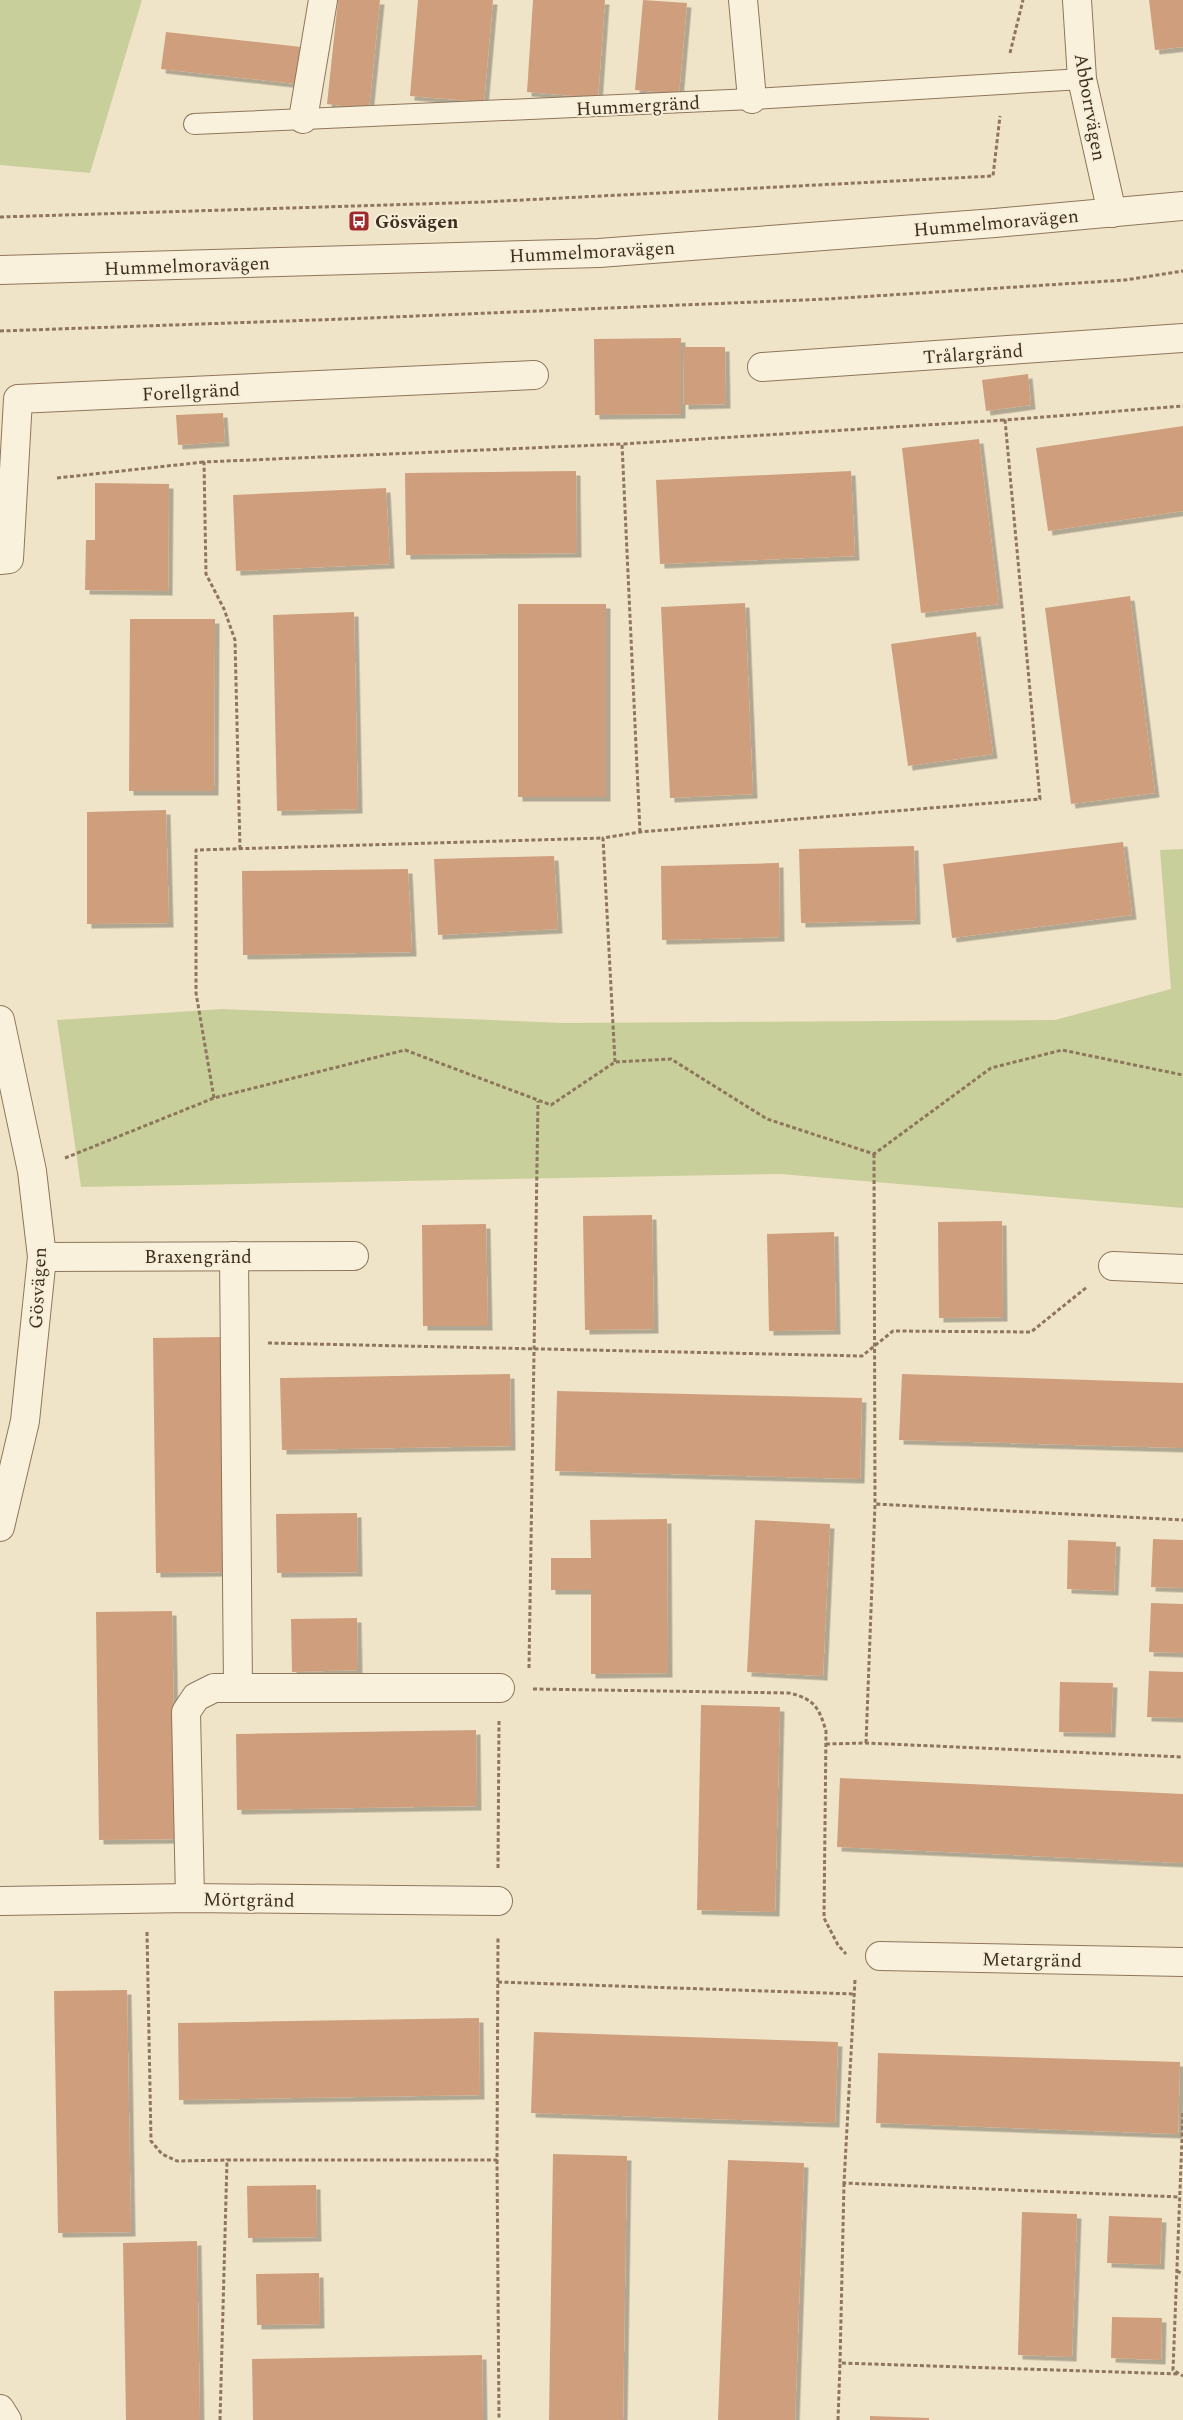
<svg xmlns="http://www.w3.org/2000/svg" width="1183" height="2420" viewBox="0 0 1183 2420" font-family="Spectral,serif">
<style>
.green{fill:#c9cf9b}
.building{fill:#cf9f7d;filter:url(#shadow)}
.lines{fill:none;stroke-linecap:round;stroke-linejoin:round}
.service-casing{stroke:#8d765c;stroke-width:22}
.minor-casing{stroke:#8d765c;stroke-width:30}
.tertiary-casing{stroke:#8d765c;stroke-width:30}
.path{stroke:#8d765c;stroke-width:3;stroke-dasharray:4 2.5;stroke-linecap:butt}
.service{stroke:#faf1dc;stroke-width:20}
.minor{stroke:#faf1dc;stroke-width:28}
.tertiary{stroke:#faf1dc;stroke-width:28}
.labels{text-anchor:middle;stroke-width:4;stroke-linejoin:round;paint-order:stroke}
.street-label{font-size:19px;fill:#3d2e20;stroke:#f7eed8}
.poi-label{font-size:19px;font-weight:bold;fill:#3d2e20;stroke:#f7eed8;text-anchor:start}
</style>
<defs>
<filter id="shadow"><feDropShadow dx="4.5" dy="4.5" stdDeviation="0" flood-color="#0004"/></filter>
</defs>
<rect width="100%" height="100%" fill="#f0e4c8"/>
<g class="green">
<polygon points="0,0 142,0 90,173 0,165"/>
<polygon points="1183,849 1183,1208 780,1174 81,1187 57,1020 222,1009 564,1023 1055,1020 1171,989 1160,850"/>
</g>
<g class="building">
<polygon points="338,0 380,0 369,109 327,104"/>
<polygon points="418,0 493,0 484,102 410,96"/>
<polygon points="533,0 605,0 598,98 527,92"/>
<polygon points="643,0 687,3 679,94 635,90"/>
<polygon points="1149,0 1183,0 1183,47 1155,50"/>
<polygon points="166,32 301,47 297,84 161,69"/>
<polygon points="681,338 681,414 595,415 594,339"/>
<polygon points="683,347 725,347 726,404 684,405"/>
<polygon points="1028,374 1031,405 986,411 982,380"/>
<polygon points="223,413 225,442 178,445 176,415"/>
<polygon points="1183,426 1183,511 1048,531 1036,448"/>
<polygon points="979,439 999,604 921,613 902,448"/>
<polygon points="576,471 577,553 406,555 405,473"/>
<polygon points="851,471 855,556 660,564 656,480"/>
<polygon points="95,483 169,484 168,591 85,590 86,540 95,540"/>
<polygon points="386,488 390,564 236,571 233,495"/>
<polygon points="1130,596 1155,793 1071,804 1045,608"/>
<polygon points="745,603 753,794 670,798 661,607"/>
<rect x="518" y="604" width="88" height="193"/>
<polygon points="354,612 358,809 277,811 273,615"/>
<polygon points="130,619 215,619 214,791 129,791"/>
<polygon points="976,632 993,754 908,766 891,644"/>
<polygon points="166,810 169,923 87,924 87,812"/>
<polygon points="1123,842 1132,915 952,938 943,864"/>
<polygon points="914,846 916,920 801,923 799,849"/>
<polygon points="554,856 558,929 438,935 434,859"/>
<polygon points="779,863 780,937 662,940 661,866"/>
<polygon points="408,869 412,952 243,955 242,871"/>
<polygon points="652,1215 654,1329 585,1330 583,1216"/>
<polygon points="1002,1221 1003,1317 939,1318 938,1222"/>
<polygon points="486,1224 488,1326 423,1326 422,1225"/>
<polygon points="834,1232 836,1330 769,1331 767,1234"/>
<polygon points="220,1337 224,1572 156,1573 153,1338"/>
<polygon points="510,1374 511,1446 282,1450 280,1378"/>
<polygon points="902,1374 1183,1383 1183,1448 899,1440"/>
<polygon points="557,1391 862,1398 860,1479 555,1471"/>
<polygon points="357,1513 358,1572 277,1573 276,1514"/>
<polygon points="667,1519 668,1673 591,1674 591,1590 551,1590 551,1558 591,1558 590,1520"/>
<polygon points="755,1520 830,1524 823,1676 747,1672"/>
<polygon points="1153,1539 1183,1540 1183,1588 1151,1587"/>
<polygon points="1068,1540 1116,1542 1114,1591 1067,1589"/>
<polygon points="1151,1603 1183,1604 1183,1653 1149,1652"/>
<polygon points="172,1611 176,1839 99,1840 96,1612"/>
<polygon points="357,1618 358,1670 292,1672 291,1619"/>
<polygon points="1149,1671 1183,1672 1183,1718 1147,1717"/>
<polygon points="1060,1682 1113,1683 1111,1733 1059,1732"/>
<polygon points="701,1705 780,1707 775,1912 697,1910"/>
<polygon points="476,1730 477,1806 237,1810 236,1734"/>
<polygon points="840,1778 1183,1794 1183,1863 837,1847"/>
<polygon points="127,1990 131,2232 58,2233 54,1991"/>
<polygon points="479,2018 480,2095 179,2100 178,2023"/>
<polygon points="534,2032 838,2042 835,2123 531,2113"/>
<polygon points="878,2053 1180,2062 1178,2134 876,2123"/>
<polygon points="553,2154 627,2156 623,2420 549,2420"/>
<polygon points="728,2160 804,2163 795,2420 718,2420"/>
<polygon points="316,2185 317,2237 248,2238 247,2186"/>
<polygon points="1022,2212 1077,2214 1072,2357 1018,2355"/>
<polygon points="1109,2216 1162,2218 1160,2265 1107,2263"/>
<polygon points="197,2241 200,2420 126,2420 123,2243"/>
<polygon points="319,2273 320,2324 257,2325 256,2274"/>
<polygon points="1112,2317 1162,2318 1161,2360 1111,2358"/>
<polygon points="482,2355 483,2420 253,2420 252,2359"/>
<polygon points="870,2416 929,2418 929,2420 870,2420"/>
</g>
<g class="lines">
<g class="service-casing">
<polyline id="service" points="194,124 752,99 1082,79"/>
</g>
<g class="minor-casing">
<g id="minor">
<polyline points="743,0 752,99"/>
<polyline points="1077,0 1082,79 1112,213"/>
<polyline points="303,119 323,0"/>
<polyline points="762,367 1183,338"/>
<polyline points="0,560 9,559 18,399 534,375"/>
<polyline points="0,1020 32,1171 42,1257 25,1421 0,1527"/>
<polyline points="234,1256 238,1688"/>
<polyline points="42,1257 354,1256"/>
<polyline points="1113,1266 1183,1269"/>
<polyline points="190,1898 186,1712 196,1697 214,1688 500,1688"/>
<polyline points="0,1901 190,1898 498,1901"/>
<polyline points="880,1956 1183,1962"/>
<polyline points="0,2409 7,2420"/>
</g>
</g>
<g class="tertiary-casing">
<polyline id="tertiary" points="0,270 599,253 995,223 1183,206"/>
</g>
<g class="path">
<polyline points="1010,53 1023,0"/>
<polyline points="0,217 483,202 993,176 1000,116"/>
<polyline points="0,331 344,319 827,299 1125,280 1183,271"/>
<polyline points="57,478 204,462"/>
<polyline points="640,832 622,444 1005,420"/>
<polyline points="240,849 235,640 224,609 206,574 204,462 622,444"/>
<polyline points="615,1062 603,838 640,832 1040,799 1005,420 1183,406"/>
<polyline points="214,1098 196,993 196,850 603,838"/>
<polyline points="874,1154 875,1504"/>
<polyline points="65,1158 214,1098 405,1050 551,1105 615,1062 671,1059 767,1119 874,1154 991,1068 1062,1050 1183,1075"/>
<polyline points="268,1343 862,1356 893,1331 1031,1332 1087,1287"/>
<polyline points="529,1668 538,1101"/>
<path d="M 533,1689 L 789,1693 C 815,1699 819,1708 826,1731 L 824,1918 L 838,1945 L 846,1954"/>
<polyline points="866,1743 875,1504 1183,1520"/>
<polyline points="826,1744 866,1743 1183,1757"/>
<polyline points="498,1868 499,1721"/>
<polyline points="147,1932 151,2141 162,2154 177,2161 227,2160"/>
<polyline points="855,1980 844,2183 1180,2197"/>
<polyline points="498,1982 854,1994"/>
<polyline points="1183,2113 1173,2370 1183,2376"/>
<polyline points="497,2160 499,2420"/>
<polyline points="844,2183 840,2363 1179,2374"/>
<polyline points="1177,2271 1183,2274"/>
<polyline points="220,2420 227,2160 497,2160 498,1936"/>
<polyline points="838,2420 840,2363"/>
</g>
<use href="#service" class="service"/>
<use href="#minor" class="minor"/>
<use href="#tertiary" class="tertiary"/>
</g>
<defs>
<g id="bus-square" transform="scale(1.125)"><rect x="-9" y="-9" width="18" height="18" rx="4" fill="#9e2a2b" stroke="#f7eed8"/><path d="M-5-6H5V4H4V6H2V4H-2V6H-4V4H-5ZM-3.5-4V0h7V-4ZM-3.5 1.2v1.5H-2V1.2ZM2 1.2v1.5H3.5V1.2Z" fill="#fff"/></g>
</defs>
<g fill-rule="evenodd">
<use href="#bus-square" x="359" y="221"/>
</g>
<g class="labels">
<g class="street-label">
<text transform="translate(638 105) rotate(-3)" y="7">Hummergränd</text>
<text transform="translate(1091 107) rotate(80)" y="7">Abborrvägen</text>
<text transform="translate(996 222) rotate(-5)" y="7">Hummelmoravägen</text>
<text transform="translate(592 251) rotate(-3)" y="7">Hummelmoravägen</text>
<text transform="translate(187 265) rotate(-2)" y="7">Hummelmoravägen</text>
<text transform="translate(973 353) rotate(-4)" y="7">Trålargränd</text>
<text transform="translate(191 391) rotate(-3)" y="7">Forellgränd</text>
<text x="198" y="1263">Braxengränd</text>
<text transform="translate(37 1288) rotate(-87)" y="7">Gösvägen</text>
<text transform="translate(249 1899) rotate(1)" y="7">Mörtgränd</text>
<text transform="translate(1032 1959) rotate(1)" y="7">Metargränd</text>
</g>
<g class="poi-label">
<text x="375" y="228">Gösvägen</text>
</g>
</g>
</svg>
